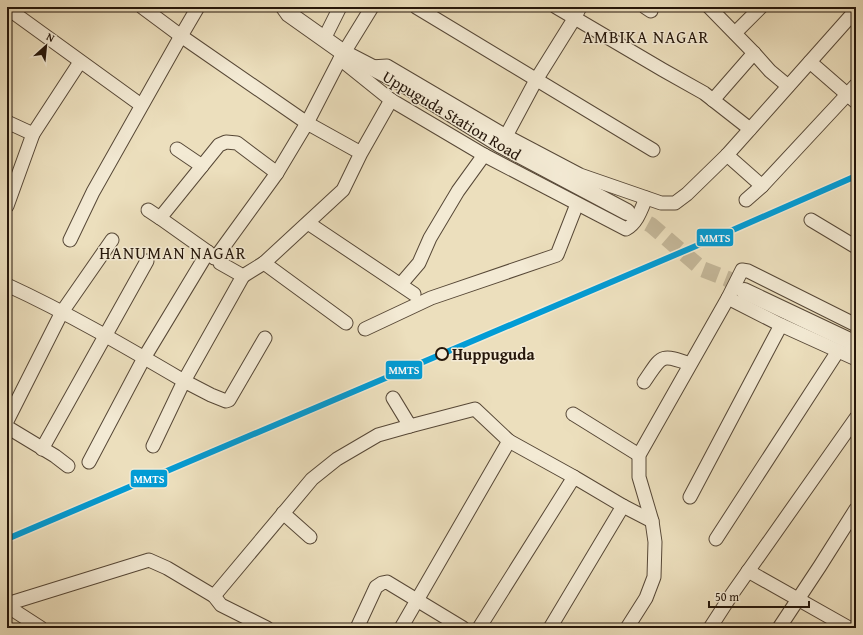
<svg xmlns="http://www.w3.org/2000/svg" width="863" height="635" viewBox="0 0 863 635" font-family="'Gentium Book Plus',serif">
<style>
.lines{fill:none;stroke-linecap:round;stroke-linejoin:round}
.tertiary-tunnel{stroke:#c4b799;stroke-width:16;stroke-dasharray:16 8;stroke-linecap:butt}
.minor-casing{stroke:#574837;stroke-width:15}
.tertiary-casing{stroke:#574837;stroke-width:18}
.minor{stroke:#f3ead4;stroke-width:13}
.tertiary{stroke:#f3ead4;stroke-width:16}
.rail-1-casing{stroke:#f3ead4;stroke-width:9}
.rail-1{stroke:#029cd5;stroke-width:6}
.stop-dot{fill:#f3ead4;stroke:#25160a;stroke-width:2}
.labels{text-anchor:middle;stroke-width:3;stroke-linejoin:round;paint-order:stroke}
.street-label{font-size:16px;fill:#25160a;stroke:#f3ead4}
.stop-label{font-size:16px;font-weight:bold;fill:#25160a;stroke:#f3ead4;text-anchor:start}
.neighbourhood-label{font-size:17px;letter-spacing:1px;fill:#25160a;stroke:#f3ead4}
.line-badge{stroke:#f3ead4;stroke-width:1.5}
.badge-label{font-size:11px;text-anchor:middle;font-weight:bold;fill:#fff}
</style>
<rect width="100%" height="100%" fill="#ecdfbd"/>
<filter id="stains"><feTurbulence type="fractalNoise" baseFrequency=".005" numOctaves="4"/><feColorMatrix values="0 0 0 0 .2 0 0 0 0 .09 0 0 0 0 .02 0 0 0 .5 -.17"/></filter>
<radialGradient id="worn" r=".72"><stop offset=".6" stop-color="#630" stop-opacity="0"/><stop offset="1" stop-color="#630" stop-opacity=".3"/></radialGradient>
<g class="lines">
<polyline class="tertiary-tunnel" points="627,212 651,225 702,269 728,279 744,291"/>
<g class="minor-casing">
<g id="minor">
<polyline points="142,7 181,36 198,7"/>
<polyline points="416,7 653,150"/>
<polyline points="556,7 663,70 704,93 750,129"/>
<polyline points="645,7 651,11"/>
<polyline points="709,7 754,53 770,71 788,86"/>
<polyline points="7,8 141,105"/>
<polyline points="735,33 761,7"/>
<polyline points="324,39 340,7"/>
<path d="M 340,59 L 391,100 L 484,155 L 626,229 C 637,223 641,210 646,198"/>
<polyline points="810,62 856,102"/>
<polyline points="371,67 387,66 506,136 580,175 661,203 675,203 687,194 727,155 856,10"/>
<polyline points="713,100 754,53"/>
<polyline points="7,122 33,134"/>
<polyline points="506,136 536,80 574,19 580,7"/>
<polyline points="177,149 202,166"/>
<polyline points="361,153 343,190 264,263 243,276 220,263 219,253 277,173 307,123 361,153 391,100"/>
<polyline points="727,155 762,186"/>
<polyline points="746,200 762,186 856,85"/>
<polyline points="7,206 33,134 80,62"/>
<polyline points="148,210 160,218"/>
<polyline points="811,220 856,247"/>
<polyline points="308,223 414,294"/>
<polyline points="70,240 93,192 181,36 307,123 340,59 372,7"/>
<polyline points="214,258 208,252 160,218 219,145 226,142 237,143 277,173"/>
<polyline points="264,263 346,323"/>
<polyline points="401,284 419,263 430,238 458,191 484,155"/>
<path d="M 7,285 C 68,313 126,347 184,381 L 243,276"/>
<polyline points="728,298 742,270 748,271 856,325"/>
<polyline points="365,329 431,298 557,255 577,204"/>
<path d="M 644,382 C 662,356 659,353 690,364"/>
<polyline points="393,398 410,426 475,409 509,441 574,477"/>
<polyline points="573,414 639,455"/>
<polyline points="7,421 62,312 112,240"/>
<polyline points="7,427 55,456 68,466"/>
<polyline points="153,446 184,381 211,395 226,401 229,400 265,338"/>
<polyline points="42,449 147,261"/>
<polyline points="89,462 144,358 208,252"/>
<polyline points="690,497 781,325"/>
<polyline points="283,513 310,537"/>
<polyline points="716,539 838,351"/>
<polyline points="748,571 849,628"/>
<polyline points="214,596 312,479 337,459 378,435 410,426"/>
<polyline points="7,604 149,560 167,568 214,596 221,605 267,628"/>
<polyline points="7,606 41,628"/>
<polyline points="357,628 376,587 382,583 387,582 463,628"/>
<polyline points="401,628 509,441"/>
<polyline points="479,628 574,477 623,506 652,521"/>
<polyline points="550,628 623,506"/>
<polyline points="627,628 646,598 654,577 655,542 652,521 639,477 639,455 728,298 781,325 856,359"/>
<polyline points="710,628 732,594 856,418"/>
<polyline points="779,628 820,566 856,509"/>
</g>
</g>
<g class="tertiary-casing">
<g id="tertiary">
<polyline points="284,7 289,14 344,53 402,83 501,145 627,212"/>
<polyline points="744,291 856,344"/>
</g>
</g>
<use href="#minor" class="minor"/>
<use href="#tertiary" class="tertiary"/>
<g class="rail-1-casing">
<polyline id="rail-1" points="7,539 710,240 856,176"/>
</g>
<use href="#rail-1" class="rail-1"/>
</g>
<circle class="stop-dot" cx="442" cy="354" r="6"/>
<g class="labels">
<g class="street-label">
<text transform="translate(452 115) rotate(31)" y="6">Uppuguda Station Road</text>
</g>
<g class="stop-label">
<text x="452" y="360">Huppuguda</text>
</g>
<g class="neighbourhood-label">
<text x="646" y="43">AMBIKA NAGAR</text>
<text x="173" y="259">HANUMAN NAGAR</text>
</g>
</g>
<g class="line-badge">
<rect x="696" y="228" width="38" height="19" rx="4" fill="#029cd5"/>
<rect x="385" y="360" width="38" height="20" rx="4" fill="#029cd5"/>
<rect x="130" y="469" width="38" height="19" rx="4" fill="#029cd5"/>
</g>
<g class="badge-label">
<text x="715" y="242">MMTS</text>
<text x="404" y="374">MMTS</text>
<text x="149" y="483">MMTS</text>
</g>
<rect width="863" height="635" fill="none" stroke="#ecdfbd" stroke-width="24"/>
<rect x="8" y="8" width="847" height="619" fill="none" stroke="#25160a" stroke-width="2"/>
<rect x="12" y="12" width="839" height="611" fill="none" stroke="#25160a"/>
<g transform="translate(46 46) rotate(27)" stroke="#f3ead4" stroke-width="3" paint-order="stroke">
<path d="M0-3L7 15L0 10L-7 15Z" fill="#25160a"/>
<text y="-6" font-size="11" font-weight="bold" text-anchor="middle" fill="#25160a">N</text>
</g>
<path d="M709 601v6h100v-6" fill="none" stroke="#25160a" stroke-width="2"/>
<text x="715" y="601" font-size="12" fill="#25160a" stroke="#f3ead4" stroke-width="3" paint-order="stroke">50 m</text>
<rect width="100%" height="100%" filter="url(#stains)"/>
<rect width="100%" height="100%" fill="url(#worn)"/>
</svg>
